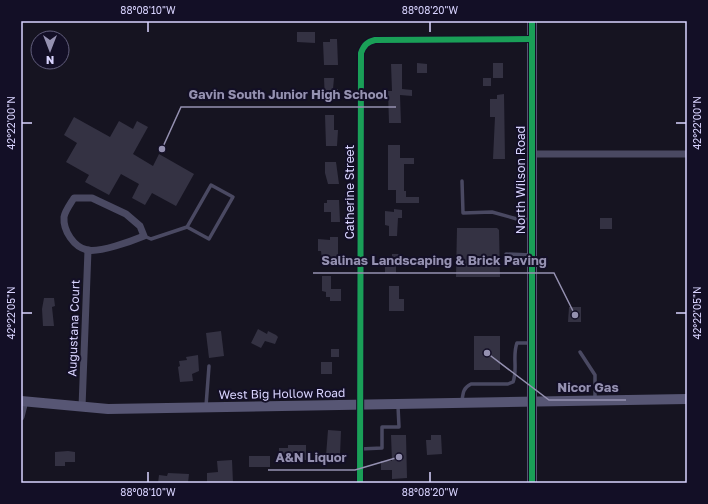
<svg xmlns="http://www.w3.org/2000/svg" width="708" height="504" viewBox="0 0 708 504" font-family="'Golos Text',sans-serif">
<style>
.building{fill:#343243}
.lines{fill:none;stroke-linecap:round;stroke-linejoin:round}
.lane{stroke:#4a4962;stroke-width:3.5}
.street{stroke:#4a4962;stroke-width:7}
.secondary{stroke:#575674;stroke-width:10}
.cycleway-casing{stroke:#130f26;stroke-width:8}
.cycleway{stroke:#1a9f57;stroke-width:6}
.ticks{fill:none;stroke:#d9d4ff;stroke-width:1.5}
.labels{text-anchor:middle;stroke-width:4;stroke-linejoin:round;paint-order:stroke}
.street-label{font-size:12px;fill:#d9d4ff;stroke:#130f26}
.leader{fill:none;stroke:#9591b1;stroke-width:1.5}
.callout-dot{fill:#9591b1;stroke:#130f26;stroke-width:1.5}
.callout-label{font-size:13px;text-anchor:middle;font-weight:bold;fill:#9591b1;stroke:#130f26;stroke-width:4;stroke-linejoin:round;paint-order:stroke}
.neatline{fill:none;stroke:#d9d4ff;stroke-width:1.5}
.ticks-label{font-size:10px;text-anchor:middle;fill:#d9d4ff}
</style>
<rect width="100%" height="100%" fill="#161421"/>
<g class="building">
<polygon points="297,32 315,32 315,43 297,42"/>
<polygon points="330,39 337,39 338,65 324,65 323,42 330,42"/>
<polygon points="417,63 427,64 427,73 417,73"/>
<rect x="493" y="63" width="10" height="15"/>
<polygon points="391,64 402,64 402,89 412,90 412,96 400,95 401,123 389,123 388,91 392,91"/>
<polygon points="324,78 334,78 333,89 338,89 336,101 325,101"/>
<rect x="483" y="78" width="8" height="8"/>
<polygon points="504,94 505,159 493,159 495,117 490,117 490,99 497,99 497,95"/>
<polygon points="325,115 334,115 334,130 338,130 337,146 326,146"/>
<polygon points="74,117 110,137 119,121 133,129 137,121 148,127 133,154 153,166 159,154 194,174 176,206 152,193 145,205 132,198 139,184 121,174 109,195 85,182 89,175 66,162 77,143 64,135"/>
<polygon points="388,145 400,145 400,158 414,158 414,164 404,164 404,191 406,191 406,197 419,197 419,203 396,203 396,190 388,190"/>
<polygon points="325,162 336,162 339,184 328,184 325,173"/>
<polygon points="327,200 339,200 340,222 331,222 331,212 324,212 324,203 327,203"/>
<polygon points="394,209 402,210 402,218 398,218 397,236 389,236 389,226 385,225 385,211 394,212"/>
<rect x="600" y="218" width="12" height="11"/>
<polygon points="457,228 497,228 499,230 500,277 456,277"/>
<polygon points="330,237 338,237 338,259 322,259 321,251 318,251 318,239 330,240"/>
<polygon points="392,254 400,254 400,261 396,261 396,273 385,273 385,260 392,260"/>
<polygon points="322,276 331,276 331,289 341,289 341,301 330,301 330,297 326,297 326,292 322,291"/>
<polygon points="389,286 399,286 399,299 404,299 404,311 389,311"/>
<polygon points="44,298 54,298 55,306 52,307 54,326 43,326 42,309"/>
<polygon points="569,307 581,307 581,322 568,322"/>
<polygon points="258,329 267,334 268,331 276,335 278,337 275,344 265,341 261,348 251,343"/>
<polygon points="221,331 224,356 209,358 206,333"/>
<rect x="474" y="336" width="26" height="34"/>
<rect x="331" y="349" width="8" height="8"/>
<polygon points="198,355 199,371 192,374 193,381 180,382 178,367 180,366 179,361 187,360 186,357"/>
<rect x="321" y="362" width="11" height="12"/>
<polygon points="328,430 341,431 340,455 337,455 337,463 329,462 329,456 326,456"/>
<polygon points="391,435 406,435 407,478 392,479 392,470 381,470 381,461 392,461"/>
<polygon points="431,435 441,435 442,454 427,455 426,440 431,440"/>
<polygon points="288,445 306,445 306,460 279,460 279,448 288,448"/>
<polygon points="68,451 75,452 75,462 65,462 65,466 55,466 55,452"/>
<rect x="249" y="456" width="21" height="11"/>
<polygon points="232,460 233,483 207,483 207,473 218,472 217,461"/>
<polygon points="168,473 189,474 188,483 158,483 159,475 167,476"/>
</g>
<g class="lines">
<g class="lane">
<polyline points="462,181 463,213 492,212 517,219 531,219"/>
<polyline points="144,236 151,239 187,227 211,185 233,197 209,239 187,227"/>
<polyline points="506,265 506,254 531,255"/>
<polyline points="580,352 595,375 595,400"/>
<path d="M 462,401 C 463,393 463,388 471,384 L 508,384 L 513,382 C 518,369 512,356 517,343 L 531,343"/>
<polyline points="206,406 209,366"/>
<polyline points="360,449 382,448 382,427 399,427 398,406"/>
</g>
<g class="street">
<polyline points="532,154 687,154"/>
<path d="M 74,198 L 92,198 L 126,214 L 140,226 L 144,236 C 132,241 99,253 87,250 C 74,247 63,231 64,217 C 65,211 71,203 74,198 Z"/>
<polyline points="82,407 88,250"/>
<polyline points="21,417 25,401"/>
<path d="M 360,483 L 361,53 C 364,45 367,42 375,40 L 532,39"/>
</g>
<g class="secondary">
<polyline points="21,401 108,409 687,399"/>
<polyline points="532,483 532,21"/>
</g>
<g class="cycleway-casing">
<g id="cycleway">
<path d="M 360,483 L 361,53 C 364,45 367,42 375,40 L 532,39"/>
<polyline points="532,483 532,21"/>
</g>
</g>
<use href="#cycleway" class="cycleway"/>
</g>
<path class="ticks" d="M 148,22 L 148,32M 430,22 L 430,32M 22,123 L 32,123M 676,123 L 686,123M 22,313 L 32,313M 676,313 L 686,313M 148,472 L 148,482M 430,472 L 430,482"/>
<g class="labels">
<g class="street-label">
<text transform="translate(521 180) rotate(-90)" y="4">North Wilson Road</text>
<text transform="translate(350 192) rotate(-90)" y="4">Catherine Street</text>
<text transform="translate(74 328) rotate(-88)" y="4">Augustana Court</text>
<text transform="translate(282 394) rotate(-1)" y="4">West Big Hollow Road</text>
</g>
</g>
<path class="leader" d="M162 149L181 107H396M575 315L554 273H313M487 353L549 400H626M399 457L355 470H268"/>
<g class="callout-dot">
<circle cx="162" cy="149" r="4"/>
<circle cx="575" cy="315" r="4"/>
<circle cx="487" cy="353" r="4"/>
<circle cx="399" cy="457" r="4"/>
</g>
<g class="callout-label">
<text x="288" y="99">Gavin South Junior High School</text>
<text x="434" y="265">Salinas Landscaping &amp; Brick Paving</text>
<text x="588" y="392">Nicor Gas</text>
<text x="311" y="462">A&amp;N Liquor</text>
</g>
<rect width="708" height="504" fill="none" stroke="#130f26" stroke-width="44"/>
<g transform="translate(50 50) rotate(180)"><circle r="19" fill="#130f26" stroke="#625e7d"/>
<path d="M0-3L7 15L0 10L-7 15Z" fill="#9591b1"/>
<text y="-6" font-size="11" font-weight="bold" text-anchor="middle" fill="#d9d4ff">N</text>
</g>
<rect x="22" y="22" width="664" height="460" class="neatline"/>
<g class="ticks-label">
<text x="148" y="14">88°08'10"W</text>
<text x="430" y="14">88°08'20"W</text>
<text transform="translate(697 123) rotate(-90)" y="4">42°22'00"N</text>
<text transform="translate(11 123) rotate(-90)" y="4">42°22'00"N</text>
<text transform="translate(697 313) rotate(-90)" y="4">42°22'05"N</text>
<text transform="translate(11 313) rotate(-90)" y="4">42°22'05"N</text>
<text x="148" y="496">88°08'10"W</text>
<text x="430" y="496">88°08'20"W</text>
</g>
</svg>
